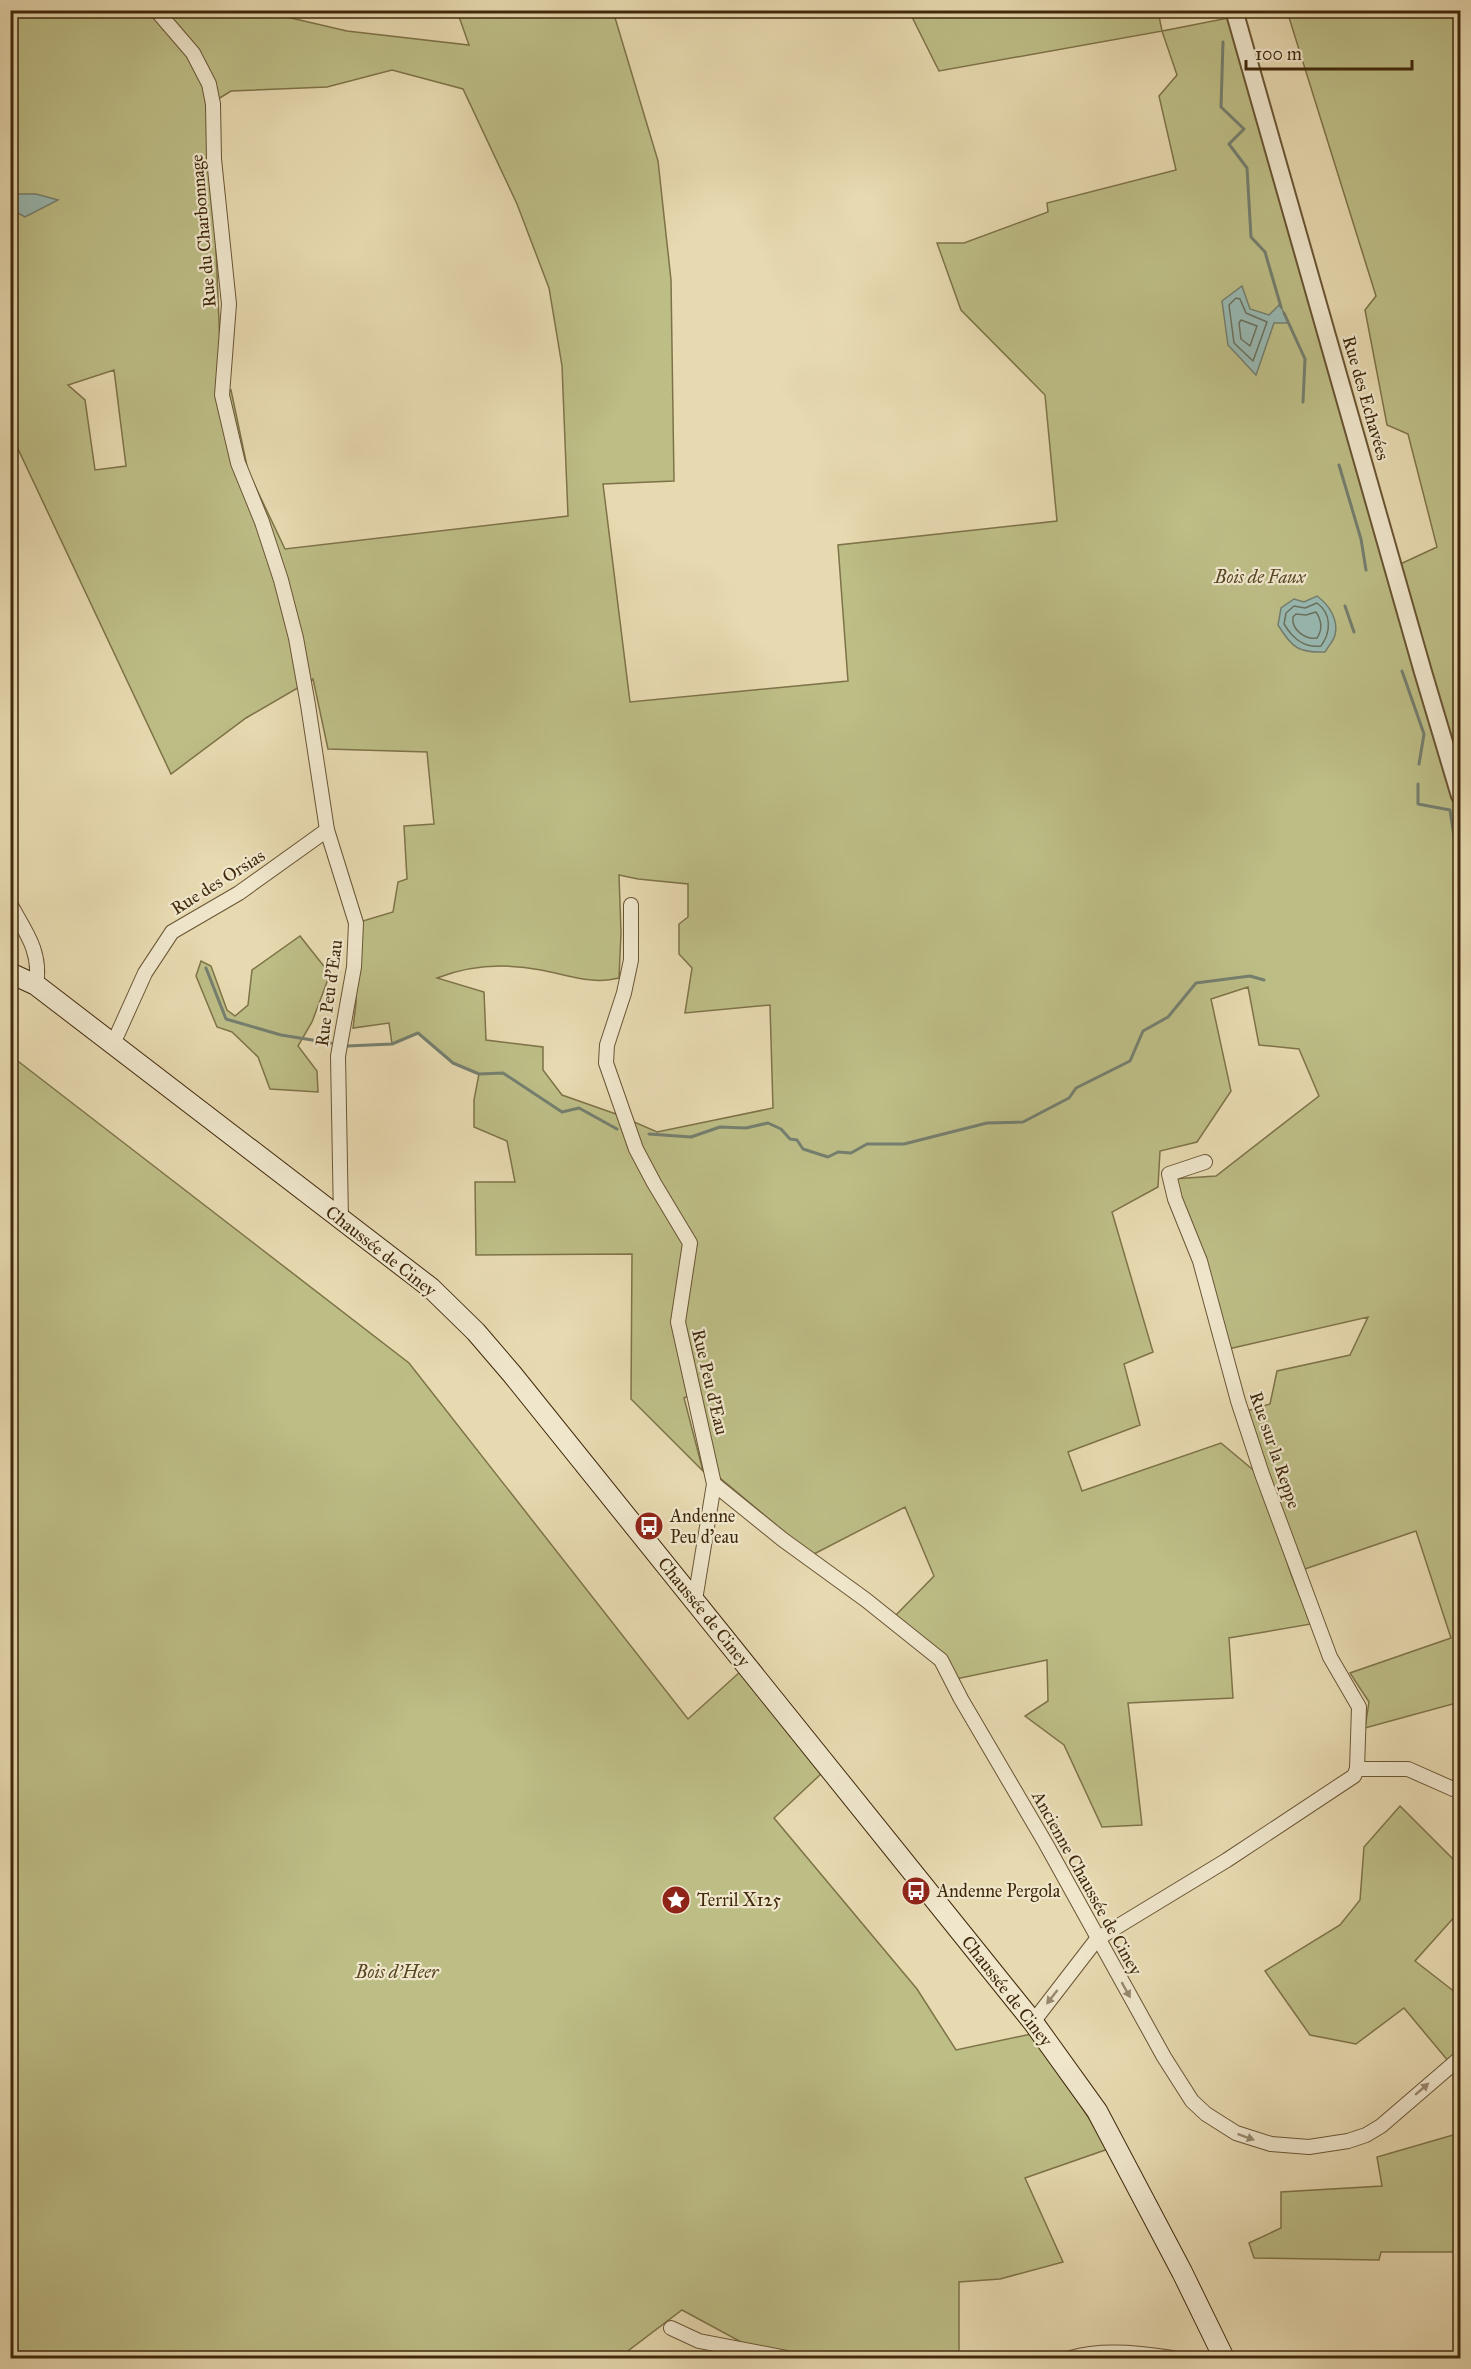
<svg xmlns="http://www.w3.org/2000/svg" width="1471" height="2369" viewBox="0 0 1471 2369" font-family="'IM FELL Great Primer',serif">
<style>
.green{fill:#bdbd86;stroke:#7e7348;stroke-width:1.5;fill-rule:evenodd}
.water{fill:#98b9b2;stroke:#757f6f;stroke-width:1.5}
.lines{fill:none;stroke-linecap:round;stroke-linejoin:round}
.shore{stroke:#6c715e;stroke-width:1.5}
.stream{stroke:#757f6f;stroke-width:3}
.minor-casing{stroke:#6a5534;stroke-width:16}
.tertiary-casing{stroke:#6a5534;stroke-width:20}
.secondary-casing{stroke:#40290b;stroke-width:22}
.minor{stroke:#efe6cc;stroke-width:14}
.tertiary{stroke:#efe6cc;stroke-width:16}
.secondary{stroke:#efe6cc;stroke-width:20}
.oneway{fill:#98886c}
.labels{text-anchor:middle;stroke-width:4.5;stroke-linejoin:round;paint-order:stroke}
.street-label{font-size:18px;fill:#40290b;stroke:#efe6cc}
.park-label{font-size:18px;font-style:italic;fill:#594724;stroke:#efe6cc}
.poi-label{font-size:18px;fill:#40290b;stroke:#efe6cc;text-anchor:start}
</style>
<rect width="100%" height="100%" fill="#e7d9b0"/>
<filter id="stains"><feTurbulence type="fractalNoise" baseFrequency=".00333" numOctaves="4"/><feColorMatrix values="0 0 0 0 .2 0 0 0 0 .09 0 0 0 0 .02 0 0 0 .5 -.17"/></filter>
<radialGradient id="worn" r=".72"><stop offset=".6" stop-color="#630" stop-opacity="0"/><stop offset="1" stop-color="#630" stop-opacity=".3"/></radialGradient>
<g class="green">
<path d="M 11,11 L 261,11 L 347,31 L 469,45 L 457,11 L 613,11 L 658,161 L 671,280 L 674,481 L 603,484 L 630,702 L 848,681 L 838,545 L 1057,521 L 1045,395 L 961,310 L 937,243 L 964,243 L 1048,212 L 1047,203 L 1176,170 L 1159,96 L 1177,75 L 1162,31 L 939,71 L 909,11 L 1158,11 L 1162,31 L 1233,17 L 1394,567 L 1437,547 L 1408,434 L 1387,425 L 1365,310 L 1376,296 L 1287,11 L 1460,11 L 1460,1702 L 1365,1728 L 1369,1702 L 1350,1673 L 1451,1638 L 1416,1531 L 1302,1570 L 1247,1411 L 1270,1404 L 1277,1371 L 1350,1355 L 1368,1317 L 1228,1349 L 1173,1179 L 1216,1176 L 1319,1096 L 1299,1049 L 1259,1045 L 1248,987 L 1211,999 L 1231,1091 L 1197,1142 L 1160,1151 L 1158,1187 L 1112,1212 L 1153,1352 L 1124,1364 L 1140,1425 L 1068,1452 L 1082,1491 L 1221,1443 L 1258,1474 L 1291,1574 L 1311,1624 L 1229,1638 L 1233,1698 L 1128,1703 L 1142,1825 L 1102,1827 L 1064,1745 L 1025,1716 L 1048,1701 L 1047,1660 L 956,1679 L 895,1616 L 934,1576 L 905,1507 L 812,1555 L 720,1478 L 713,1464 L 697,1392 L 684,1398 L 703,1471 L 631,1399 L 632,1254 L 476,1255 L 475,1182 L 515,1182 L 507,1141 L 474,1127 L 474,1100 L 479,1074 L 453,1063 L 418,1033 L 392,1044 L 389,1023 L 353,1028 L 356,1003 L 356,923 L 393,912 L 398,882 L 407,879 L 404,826 L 434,824 L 427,752 L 328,749 L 313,679 L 246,718 L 171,774 L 11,434 ZM 392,70 L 463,89 L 517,204 L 549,288 L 562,366 L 568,516 L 285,549 L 248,471 L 231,390 L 222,394 L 210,104 L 231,91 L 327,87 ZM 114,370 L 126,466 L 95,470 L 85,400 L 68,385 ZM 619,875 L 638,879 L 688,884 L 688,917 L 679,924 L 679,954 L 692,968 L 685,1013 L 770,1005 L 773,1108 L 657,1132 L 616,1114 L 562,1095 L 543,1070 L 543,1047 L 486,1040 L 484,992 L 437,978 C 470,965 505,963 541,970 C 568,975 593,985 619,978 L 621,933 Z"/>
<polygon points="300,936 330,974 312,1022 298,1046 317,1071 318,1092 270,1089 258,1057 232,1032 217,1027 196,976 201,961 211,966 227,1010 235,1016 248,1005 252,970"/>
<polygon points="10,1055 409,1363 688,1719 741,1671 821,1774 774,1818 917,1989 956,2050 1036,2033 1108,2149 1025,2178 1063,2262 1000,2279 959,2282 959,2358 858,2358 754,2349 682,2310 624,2354 623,2358 11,2358"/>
<polygon points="1400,1806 1460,1866 1460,1915 1457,1914 1415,1961 1460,1996 1460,2053 1449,2062 1404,2008 1356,2044 1310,2035 1265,1971 1340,1925 1360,1900 1364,1847"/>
<polygon points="1460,2133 1460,2244 1452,2252 1381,2252 1379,2260 1254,2258 1249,2243 1281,2228 1281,2192 1382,2186 1377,2157"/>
</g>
<g class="water">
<polygon points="16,194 36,194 58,200 25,217 14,211"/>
<polygon points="1242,286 1250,309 1269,315 1280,304 1288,323 1274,323 1256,375 1228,345 1222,301"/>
<path d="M 1317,596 C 1328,604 1339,619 1335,635 C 1334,640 1328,647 1325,652 C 1299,653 1292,648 1278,625 L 1281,608 L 1294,599 L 1304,602 Z"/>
</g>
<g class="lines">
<g class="shore">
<polygon points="1236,298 1240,299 1246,313 1267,322 1253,361 1234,343 1229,305"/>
<polygon points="1241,320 1257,326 1250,346 1241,339 1239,323"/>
<path d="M 1317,603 C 1332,614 1331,632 1321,646 C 1304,648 1293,639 1284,624 L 1286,613 L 1294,606 L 1305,608 Z"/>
<path d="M 1316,612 C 1322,621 1323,629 1317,638 C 1306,640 1291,630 1293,617 L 1296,614 L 1306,615 Z"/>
</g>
<g class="stream">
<polyline points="1223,42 1221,107 1244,129 1229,144 1247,168 1251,237 1265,252 1281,307"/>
<polyline points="1284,313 1305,359 1303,402"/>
<polyline points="1339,465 1361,539 1366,570"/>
<polyline points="1345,606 1354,632"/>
<polyline points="1402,671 1424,734 1419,764"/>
<polyline points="1418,784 1418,804 1450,810 1460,876"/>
<polyline points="1460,959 1460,960"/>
<polyline points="206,968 226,1019 281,1035 331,1043"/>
<polyline points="347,1046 392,1044 418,1033 453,1063 479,1074 503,1073 562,1112 579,1108 617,1129"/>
<polyline points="649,1134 691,1137 720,1127 746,1128 768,1123 781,1129 790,1139 797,1140 803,1149 828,1157 838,1152 851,1153 867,1144 904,1144 987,1123 1023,1122 1069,1098 1076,1088 1130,1061 1143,1031 1168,1017 1196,983 1250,976 1264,980"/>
</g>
<g class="minor-casing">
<g id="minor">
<polyline points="156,10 193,53 209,84 213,104 214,159 229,304 222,395 238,463 262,522 281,580 296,638 308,705 327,830 356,923 354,967 338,1056 341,1219"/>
<path d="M 10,904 C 25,931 42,952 36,985"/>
<polyline points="631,905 631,960 624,993 607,1045 606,1063 636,1149 654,1183 690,1243 678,1322 714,1484 695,1600"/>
<polyline points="113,1044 145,973 172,932 239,893 327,830"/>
<polyline points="714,1484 782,1539 866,1600 941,1660 961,1699 1046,1844 1164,2057 1192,2101 1206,2114 1236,2133 1271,2144 1309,2147 1348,2141 1366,2135 1381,2126 1460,2058"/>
<polyline points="1357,1769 1408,1769 1460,1792"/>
<polyline points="1033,2022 1097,1939 1227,1860 1354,1776 1357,1769 1359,1707 1330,1657 1262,1474 1238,1401 1200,1261 1175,1199 1169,1174 1205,1162"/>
<polyline points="671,2328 699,2341 787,2358"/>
<path d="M 1071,2358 C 1100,2349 1142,2353 1172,2358"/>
</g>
</g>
<g class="tertiary-casing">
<polyline id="tertiary" points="1234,10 1423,672 1460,796"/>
</g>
<g class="secondary-casing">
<polyline id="secondary" points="10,973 36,985 431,1288 476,1332 512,1374 1033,2022 1097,2111 1182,2272 1224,2358"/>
</g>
<use href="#minor" class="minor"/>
<use href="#tertiary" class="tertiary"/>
<use href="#secondary" class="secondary"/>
</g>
<defs><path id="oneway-solid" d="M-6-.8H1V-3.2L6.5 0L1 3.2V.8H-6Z" transform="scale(1.5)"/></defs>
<g class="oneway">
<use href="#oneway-solid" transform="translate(1126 1990) rotate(61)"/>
<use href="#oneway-solid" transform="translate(1052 1997) rotate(128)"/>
<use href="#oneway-solid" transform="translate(1422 2089) rotate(-41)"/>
<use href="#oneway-solid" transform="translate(1246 2137) rotate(20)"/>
</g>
<defs>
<g id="bus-disc" transform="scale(1.5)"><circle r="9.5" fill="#8f2418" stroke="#efe6cc"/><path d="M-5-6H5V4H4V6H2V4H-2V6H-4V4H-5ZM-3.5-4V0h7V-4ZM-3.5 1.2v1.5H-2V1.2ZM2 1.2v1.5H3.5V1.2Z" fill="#fff"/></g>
<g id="sight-disc" transform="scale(1.5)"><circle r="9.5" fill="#8f2418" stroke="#efe6cc"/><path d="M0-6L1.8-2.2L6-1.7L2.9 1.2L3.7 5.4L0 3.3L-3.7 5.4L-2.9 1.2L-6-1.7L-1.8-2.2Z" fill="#fff"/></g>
</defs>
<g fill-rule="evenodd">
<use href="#bus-disc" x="649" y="1526"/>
<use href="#bus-disc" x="916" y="1891"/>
<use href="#sight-disc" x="676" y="1900"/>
</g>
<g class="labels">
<g class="street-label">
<text transform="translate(203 231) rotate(-95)" y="6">Rue du Charbonnage</text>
<text transform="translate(1366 398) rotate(74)" y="6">Rue des Echavées</text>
<text transform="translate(218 882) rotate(-32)" y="6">Rue des Orsias</text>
<text transform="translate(329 993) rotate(-82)" y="6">Rue Peu d'Eau</text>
<text transform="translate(381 1251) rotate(38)" y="6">Chaussée de Ciney</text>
<text transform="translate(710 1382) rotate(77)" y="6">Rue Peu d'Eau</text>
<text transform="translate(1275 1450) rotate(71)" y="6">Rue sur la Reppe</text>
<text transform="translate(704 1612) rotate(51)" y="6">Chaussée de Ciney</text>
<text transform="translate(1087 1883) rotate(61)" y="6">Ancienne Chaussée de Ciney</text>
<text transform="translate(1007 1991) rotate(52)" y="6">Chaussée de Ciney</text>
</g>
<g class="park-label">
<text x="1260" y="583">Bois de Faux</text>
<text x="397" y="1978">Bois d'Heer</text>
</g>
<g class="poi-label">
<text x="670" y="1522">Andenne<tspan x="670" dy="21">Peu d'eau</tspan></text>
<text x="937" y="1897">Andenne Pergola</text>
<text x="697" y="1906">Terril X125</text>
</g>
</g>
<rect width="1471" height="2369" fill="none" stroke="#e7d9b0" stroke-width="36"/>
<rect x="12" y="12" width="1447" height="2345" fill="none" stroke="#40290b" stroke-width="3"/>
<rect x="18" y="18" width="1435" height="2333" fill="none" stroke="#40290b" stroke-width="1.5"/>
<path d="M1246 60v9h166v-9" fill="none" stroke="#40290b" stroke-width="3"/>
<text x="1255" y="60" font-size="18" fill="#40290b" stroke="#efe6cc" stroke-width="4.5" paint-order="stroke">100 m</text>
<rect width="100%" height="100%" filter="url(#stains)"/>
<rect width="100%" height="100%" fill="url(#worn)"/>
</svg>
